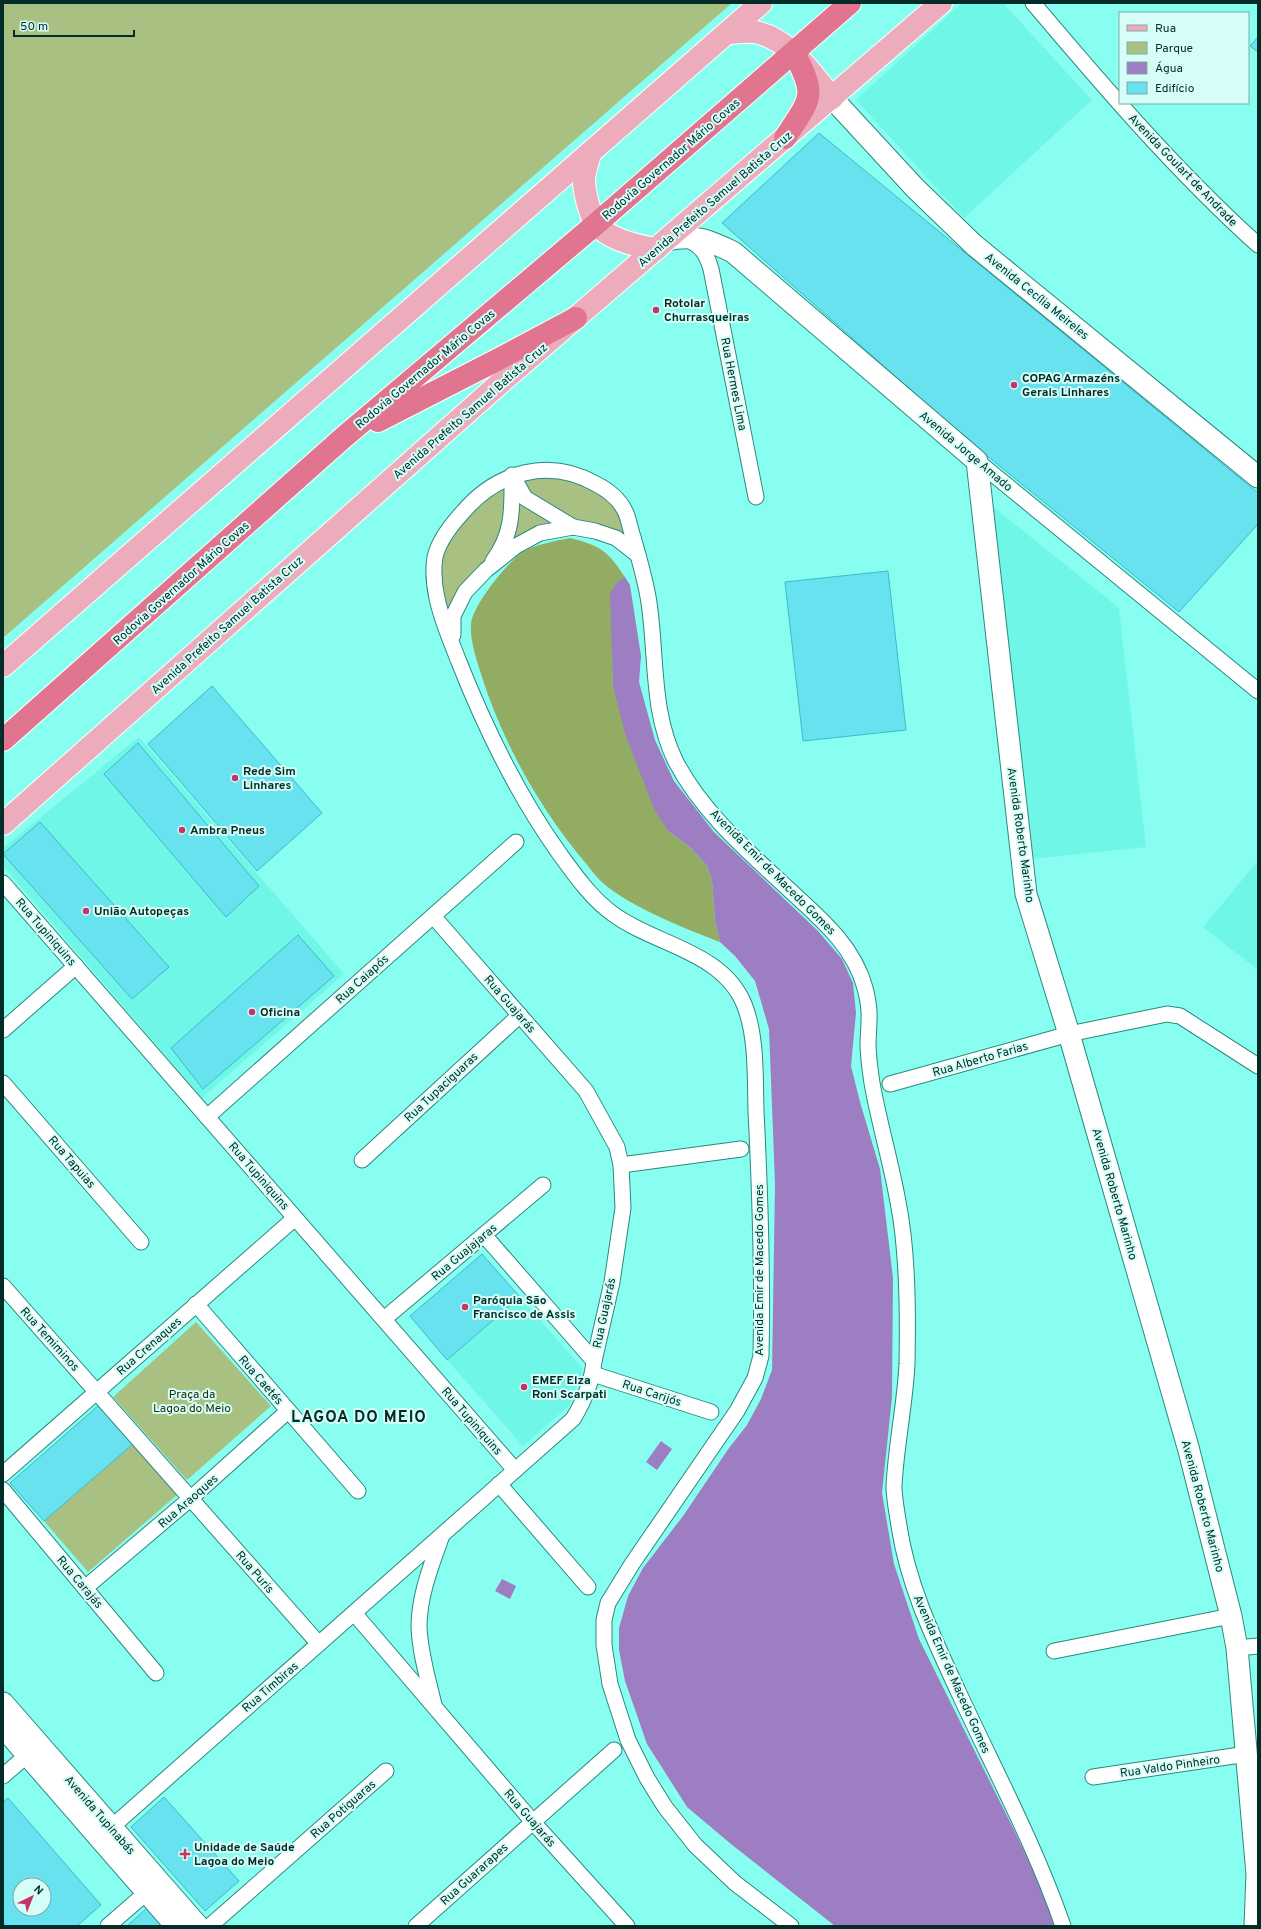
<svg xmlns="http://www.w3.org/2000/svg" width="1261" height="1929" viewBox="0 0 1261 1929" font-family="Overpass,sans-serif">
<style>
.built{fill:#70f6e6}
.green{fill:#a9c083}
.forest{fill:#92ad63}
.water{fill:#9e7ec2}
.building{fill:#69e2f0;stroke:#3bbbc9;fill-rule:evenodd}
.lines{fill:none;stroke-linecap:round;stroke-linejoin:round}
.street-casing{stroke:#29897f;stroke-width:17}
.secondary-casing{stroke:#29897f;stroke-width:23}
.primary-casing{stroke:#fff;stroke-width:24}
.highway-casing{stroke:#fff;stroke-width:24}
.street{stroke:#fff;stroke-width:15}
.secondary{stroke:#fff;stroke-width:21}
.primary{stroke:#edacbc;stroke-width:22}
.highway{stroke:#e17590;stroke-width:22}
.poi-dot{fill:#c23564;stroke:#d4fef7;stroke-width:1.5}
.labels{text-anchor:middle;stroke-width:4;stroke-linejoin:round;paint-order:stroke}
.street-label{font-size:12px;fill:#032b27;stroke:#d4fef7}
.poi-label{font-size:12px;font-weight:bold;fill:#032b27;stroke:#d4fef7;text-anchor:start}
.park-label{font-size:12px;fill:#253010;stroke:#d4fef7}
.district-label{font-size:16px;font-weight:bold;letter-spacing:1px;fill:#032b27;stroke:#d4fef7}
</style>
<rect width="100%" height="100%" fill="#88fef0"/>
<g class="built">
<polygon points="962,3 1003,3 1092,100 964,218 856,100"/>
<polygon points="992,506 1119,608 1146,847 1032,859"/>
<polygon points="139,737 344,974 202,1098 3,866 3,848"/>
<polygon points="1258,861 1258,970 1203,927"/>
<polygon points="520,1297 583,1369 570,1405 523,1446 447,1360"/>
</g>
<g class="green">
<polygon points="3,3 732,3 3,638"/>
<polygon points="554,469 608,490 638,555 573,527 516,546 453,616 437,601 442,539 473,500"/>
<polygon points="196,1322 271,1406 187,1480 113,1397"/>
<polygon points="134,1443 178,1494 88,1572 44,1521"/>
</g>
<path class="forest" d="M 570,538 C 601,546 607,550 625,577 L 618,581 L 612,617 L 613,687 L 668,831 L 691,848 L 707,866 L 712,881 L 715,921 L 720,942 C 686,929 631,907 604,884 C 598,879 593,872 588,866 C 541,811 503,744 481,674 C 476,658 470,641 471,624 C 472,606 508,561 523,552 C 537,544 555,541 570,538 Z"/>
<g class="water">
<polygon points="625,577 630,585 641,656 639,682 655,740 674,781 714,832 818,931 842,959 853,983 856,1013 851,1066 860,1102 880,1169 893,1278 892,1397 882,1493 894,1564 919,1639 1016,1834 1039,1883 1055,1926 835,1926 731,1844 687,1807 647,1744 625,1681 619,1650 619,1628 628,1596 643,1568 683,1516 729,1448 747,1425 761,1399 772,1370 775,1184 769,1029 755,981 735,956 720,942 715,921 712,881 707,866 691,848 668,831 655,811 626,737 613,687 610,593 618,581"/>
<polygon points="661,1441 672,1449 657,1470 646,1462"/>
<polygon points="502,1579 516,1586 510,1599 495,1591"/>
</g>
<g class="building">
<polygon points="1258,37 1258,52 1250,46"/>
<polygon points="819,133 1258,493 1258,524 1179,612 964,437 722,223"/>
<polygon points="888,571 906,730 803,741 785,582"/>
<polygon points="212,686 322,813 257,871 148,744"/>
<polygon points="138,743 259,886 226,917 104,774"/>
<polygon points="40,822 169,967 132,999 3,854"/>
<polygon points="298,935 334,976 203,1089 171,1048"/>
<polygon points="482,1254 520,1297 447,1360 410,1316"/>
<polygon points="100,1404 134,1443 44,1521 10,1483"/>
<polygon points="164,1797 239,1881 205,1911 131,1827"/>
<path d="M 8,1798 L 101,1905 L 77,1926 L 4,1926 L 3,1925 L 3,1802 ZM 20,1885 L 44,1885 L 44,1909 L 20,1909 Z"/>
<polygon points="147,1908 163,1926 127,1926"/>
</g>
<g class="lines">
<g class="street-casing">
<g id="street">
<path d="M 1033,3 C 1104,87 1176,171 1258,245"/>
<path d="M 688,240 C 702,246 707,255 711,269 L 756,497"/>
<polyline points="977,461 1258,691"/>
<path d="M 493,561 C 514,533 512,507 512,475 L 525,498 L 573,527"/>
<polyline points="453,635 453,616 465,592 486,570 516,546 540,533 573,527 595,531 616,538 638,555"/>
<polyline points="3,883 515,1470"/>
<polyline points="3,1030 76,966"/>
<polyline points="3,1083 141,1242"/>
<polyline points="890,1084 1069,1034 1167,1014 1180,1016 1258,1066"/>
<polyline points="207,1117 516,842"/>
<polyline points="362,1160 520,1015"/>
<polyline points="621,1165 741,1149"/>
<polyline points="484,1235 594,1361"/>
<polyline points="3,1286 319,1644"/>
<polyline points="196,1304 358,1491"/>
<polyline points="384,1319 543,1185"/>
<polyline points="593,1374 711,1412"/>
<polyline points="3,1474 295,1218"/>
<polyline points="499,1484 588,1587"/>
<polyline points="3,1490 156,1673"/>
<polyline points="85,1588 190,1499 288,1411"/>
<polyline points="354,1613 533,1822 627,1926"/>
<polyline points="1237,1648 1258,1646"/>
<polyline points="1054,1651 1231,1616"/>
<path d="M 434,1705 C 428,1679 420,1653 419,1627 C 419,1596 431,1566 441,1538"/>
<polyline points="3,1776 34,1749"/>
<polyline points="1093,1777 1247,1754"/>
<path d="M 105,1833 L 573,1419 C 584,1401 592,1383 594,1361 L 612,1282 L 623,1208 L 621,1165 L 617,1147 L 586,1091 L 433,916"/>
<polyline points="108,1926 154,1886"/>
<polyline points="210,1926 386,1771"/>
<polyline points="416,1926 614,1750"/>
<path d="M 791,1926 L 735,1883 L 695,1845 L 665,1807 L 647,1778 L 628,1740 L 610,1684 L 604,1645 L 604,1620 L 608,1603 L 632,1564 L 737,1411 L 755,1378 L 761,1356 C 763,1274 760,1192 756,1111 C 755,1077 757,1036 744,1004 C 722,951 655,945 613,914 C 591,898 575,875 559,853 C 517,794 486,730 459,662 C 451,641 441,619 437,598 C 434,585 433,570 435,557 C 439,540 451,525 463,512 C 497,472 549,457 596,484 C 608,490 619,499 625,511 C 629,519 630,529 633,537 C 639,559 646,581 649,603 C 657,657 651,712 676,762 C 701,810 744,848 783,884 C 816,915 853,943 865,988 C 871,1011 869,1020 868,1042 C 868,1055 870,1070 872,1083 C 879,1123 891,1162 898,1202 C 908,1251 908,1313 907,1364 C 905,1405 896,1445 894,1486 C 894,1499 897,1512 899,1526 C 908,1585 933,1637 958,1691 C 994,1769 1035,1845 1063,1926"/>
</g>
</g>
<g class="secondary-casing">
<g id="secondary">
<polyline points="832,98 915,188 974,245 1258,477"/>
<path d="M 666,240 C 694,234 708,240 733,252 L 977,461 L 1026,894 L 1069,1034 L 1188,1447 L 1231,1616 L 1237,1648 L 1257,1874 L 1255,1926"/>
<polyline points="3,1703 198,1926"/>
<polyline points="3,1727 176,1926"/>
</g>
</g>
<g class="primary-casing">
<g id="primary">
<path d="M 727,33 C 736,33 746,31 755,32 C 790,39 811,73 832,98"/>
<path d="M 590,153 C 588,162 584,172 584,180 C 584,191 590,217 597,225 C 610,240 637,246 656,249"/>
<polyline points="3,666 761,3"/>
<polyline points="3,824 499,384 941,3"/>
</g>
</g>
<g class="highway-casing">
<g id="highway">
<path d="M 785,138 C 810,98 818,98 794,53"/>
<polyline points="378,421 497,360 576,318"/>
<polyline points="3,740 344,437 596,224 850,3"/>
</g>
</g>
<use href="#street" class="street"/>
<use href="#secondary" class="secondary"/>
<use href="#primary" class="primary"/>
<use href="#highway" class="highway"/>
</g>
<g class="poi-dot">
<circle cx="656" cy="310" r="4"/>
<circle cx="1014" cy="385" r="4"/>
<circle cx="235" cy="778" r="4"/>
<circle cx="182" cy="830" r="4"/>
<circle cx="86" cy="911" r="4"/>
<circle cx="252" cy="1012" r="4"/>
<circle cx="465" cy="1307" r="4"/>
<circle cx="524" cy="1387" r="4"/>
<path d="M183 1848h4v4h4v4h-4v4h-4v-4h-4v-4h4z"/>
</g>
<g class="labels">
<g class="street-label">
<text transform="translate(671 159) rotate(-41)" y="4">Rodovia Governador Mário Covas</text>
<text transform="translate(1183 170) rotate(46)" y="4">Avenida Goulart de Andrade</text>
<text transform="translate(715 199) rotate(-41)" y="4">Avenida Prefeito Samuel Batista Cruz</text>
<text transform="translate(1037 296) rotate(39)" y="4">Avenida Cecília Meireles</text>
<text transform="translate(425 369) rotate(-40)" y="4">Rodovia Governador Mário Covas</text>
<text transform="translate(734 384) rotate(79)" y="4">Rua Hermes Lima</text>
<text transform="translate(470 411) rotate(-41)" y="4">Avenida Prefeito Samuel Batista Cruz</text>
<text transform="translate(966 451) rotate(40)" y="4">Avenida Jorge Amado</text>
<text transform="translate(181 583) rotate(-42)" y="4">Rodovia Governador Mário Covas</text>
<text transform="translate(227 625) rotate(-42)" y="4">Avenida Prefeito Samuel Batista Cruz</text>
<text transform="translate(1021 835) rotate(82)" y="4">Avenida Roberto Marinho</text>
<text transform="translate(773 872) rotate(45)" y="4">Avenida Emir de Macedo Gomes</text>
<text transform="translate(46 932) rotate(49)" y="4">Rua Tupiniquins</text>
<text transform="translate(362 979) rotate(-42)" y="4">Rua Caiapós</text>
<text transform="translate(510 1004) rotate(49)" y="4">Rua Guajarás</text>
<text transform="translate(980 1059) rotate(-16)" y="4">Rua Alberto Farias</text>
<text transform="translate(441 1087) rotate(-43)" y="4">Rua Tupaciguaras</text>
<text transform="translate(72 1162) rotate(49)" y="4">Rua Tapuias</text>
<text transform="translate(259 1176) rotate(49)" y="4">Rua Tupiniquins</text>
<text transform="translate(1115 1194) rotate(74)" y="4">Avenida Roberto Marinho</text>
<text transform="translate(464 1252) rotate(-40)" y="4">Rua Guajajaras</text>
<text transform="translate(759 1270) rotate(-90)" y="4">Avenida Emir de Macedo Gomes</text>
<text transform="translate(604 1313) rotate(-78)" y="4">Rua Guajarás</text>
<text transform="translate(50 1339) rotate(48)" y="4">Rua Temiminos</text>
<text transform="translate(149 1346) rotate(-41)" y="4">Rua Crenaques</text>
<text transform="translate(261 1380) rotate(49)" y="4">Rua Caetés</text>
<text transform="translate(652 1393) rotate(18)" y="4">Rua Carijós</text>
<text transform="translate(472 1421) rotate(49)" y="4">Rua Tupiniquins</text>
<text transform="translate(188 1501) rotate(-41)" y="4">Rua Araoques</text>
<text transform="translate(1203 1506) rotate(75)" y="4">Avenida Roberto Marinho</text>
<text transform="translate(255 1572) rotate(49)" y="4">Rua Puris</text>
<text transform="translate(80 1582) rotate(50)" y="4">Rua Carajás</text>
<text transform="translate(952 1674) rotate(66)" y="4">Avenida Emir de Macedo Gomes</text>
<text transform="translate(270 1687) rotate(-41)" y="4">Rua Timbiras</text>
<text transform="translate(1170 1766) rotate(-8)" y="4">Rua Valdo Pinheiro</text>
<text transform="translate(343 1809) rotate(-41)" y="4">Rua Potiguaras</text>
<text transform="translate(100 1815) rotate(49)" y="4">Avenida Tupinabás</text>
<text transform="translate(530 1818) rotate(49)" y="4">Rua Guajarás</text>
<text transform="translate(474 1874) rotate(-42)" y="4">Rua Guararapes</text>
</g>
<g class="poi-label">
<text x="664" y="307">Rotolar<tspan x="664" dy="14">Churrasqueiras</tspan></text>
<text x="1022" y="382">COPAG Armazéns<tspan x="1022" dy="14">Gerais Linhares</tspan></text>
<text x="243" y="775">Rede Sim<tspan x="243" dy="14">Linhares</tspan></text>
<text x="190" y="834">Ambra Pneus</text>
<text x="94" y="915">União Autopeças</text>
<text x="260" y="1016">Oficina</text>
<text x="473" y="1304">Paróquia São<tspan x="473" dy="14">Francisco de Assis</tspan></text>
<text x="532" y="1384">EMEF Elza<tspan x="532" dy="14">Roni Scarpati</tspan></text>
<text x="194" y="1851">Unidade de Saúde<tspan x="194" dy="14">Lagoa do Meio</tspan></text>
</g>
<g class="park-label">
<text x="192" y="1398">Praça da<tspan x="192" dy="14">Lagoa do Meio</tspan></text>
</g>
<g class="district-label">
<text x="359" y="1422">LAGOA DO MEIO</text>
</g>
</g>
<rect width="1261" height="1929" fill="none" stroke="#032b27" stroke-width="8"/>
<rect x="1119" y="12" width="130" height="92" fill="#d4fef7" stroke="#80aaa4"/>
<rect x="1127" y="25" width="20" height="6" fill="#edacbc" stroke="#80aaa4"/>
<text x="1155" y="32" font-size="12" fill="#032b27">Rua</text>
<rect x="1127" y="42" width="20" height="12" fill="#a9c083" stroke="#80aaa4"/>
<text x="1155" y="52" font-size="12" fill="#032b27">Parque</text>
<rect x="1127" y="62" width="20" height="12" fill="#9e7ec2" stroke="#80aaa4"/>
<text x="1155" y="72" font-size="12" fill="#032b27">Água</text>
<rect x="1127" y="82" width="20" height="12" fill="#69e2f0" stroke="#80aaa4"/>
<text x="1155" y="92" font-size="12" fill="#032b27">Edifício</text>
<g transform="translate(32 1897) rotate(43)"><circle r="19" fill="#d4fef7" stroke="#80aaa4"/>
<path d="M0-3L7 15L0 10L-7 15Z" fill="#c23564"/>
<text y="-6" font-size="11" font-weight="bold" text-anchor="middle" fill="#032b27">N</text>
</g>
<path d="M14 30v6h120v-6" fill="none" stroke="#032b27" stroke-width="2"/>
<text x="20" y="30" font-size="12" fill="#032b27" stroke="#d4fef7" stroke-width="3" paint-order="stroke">50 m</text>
</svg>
